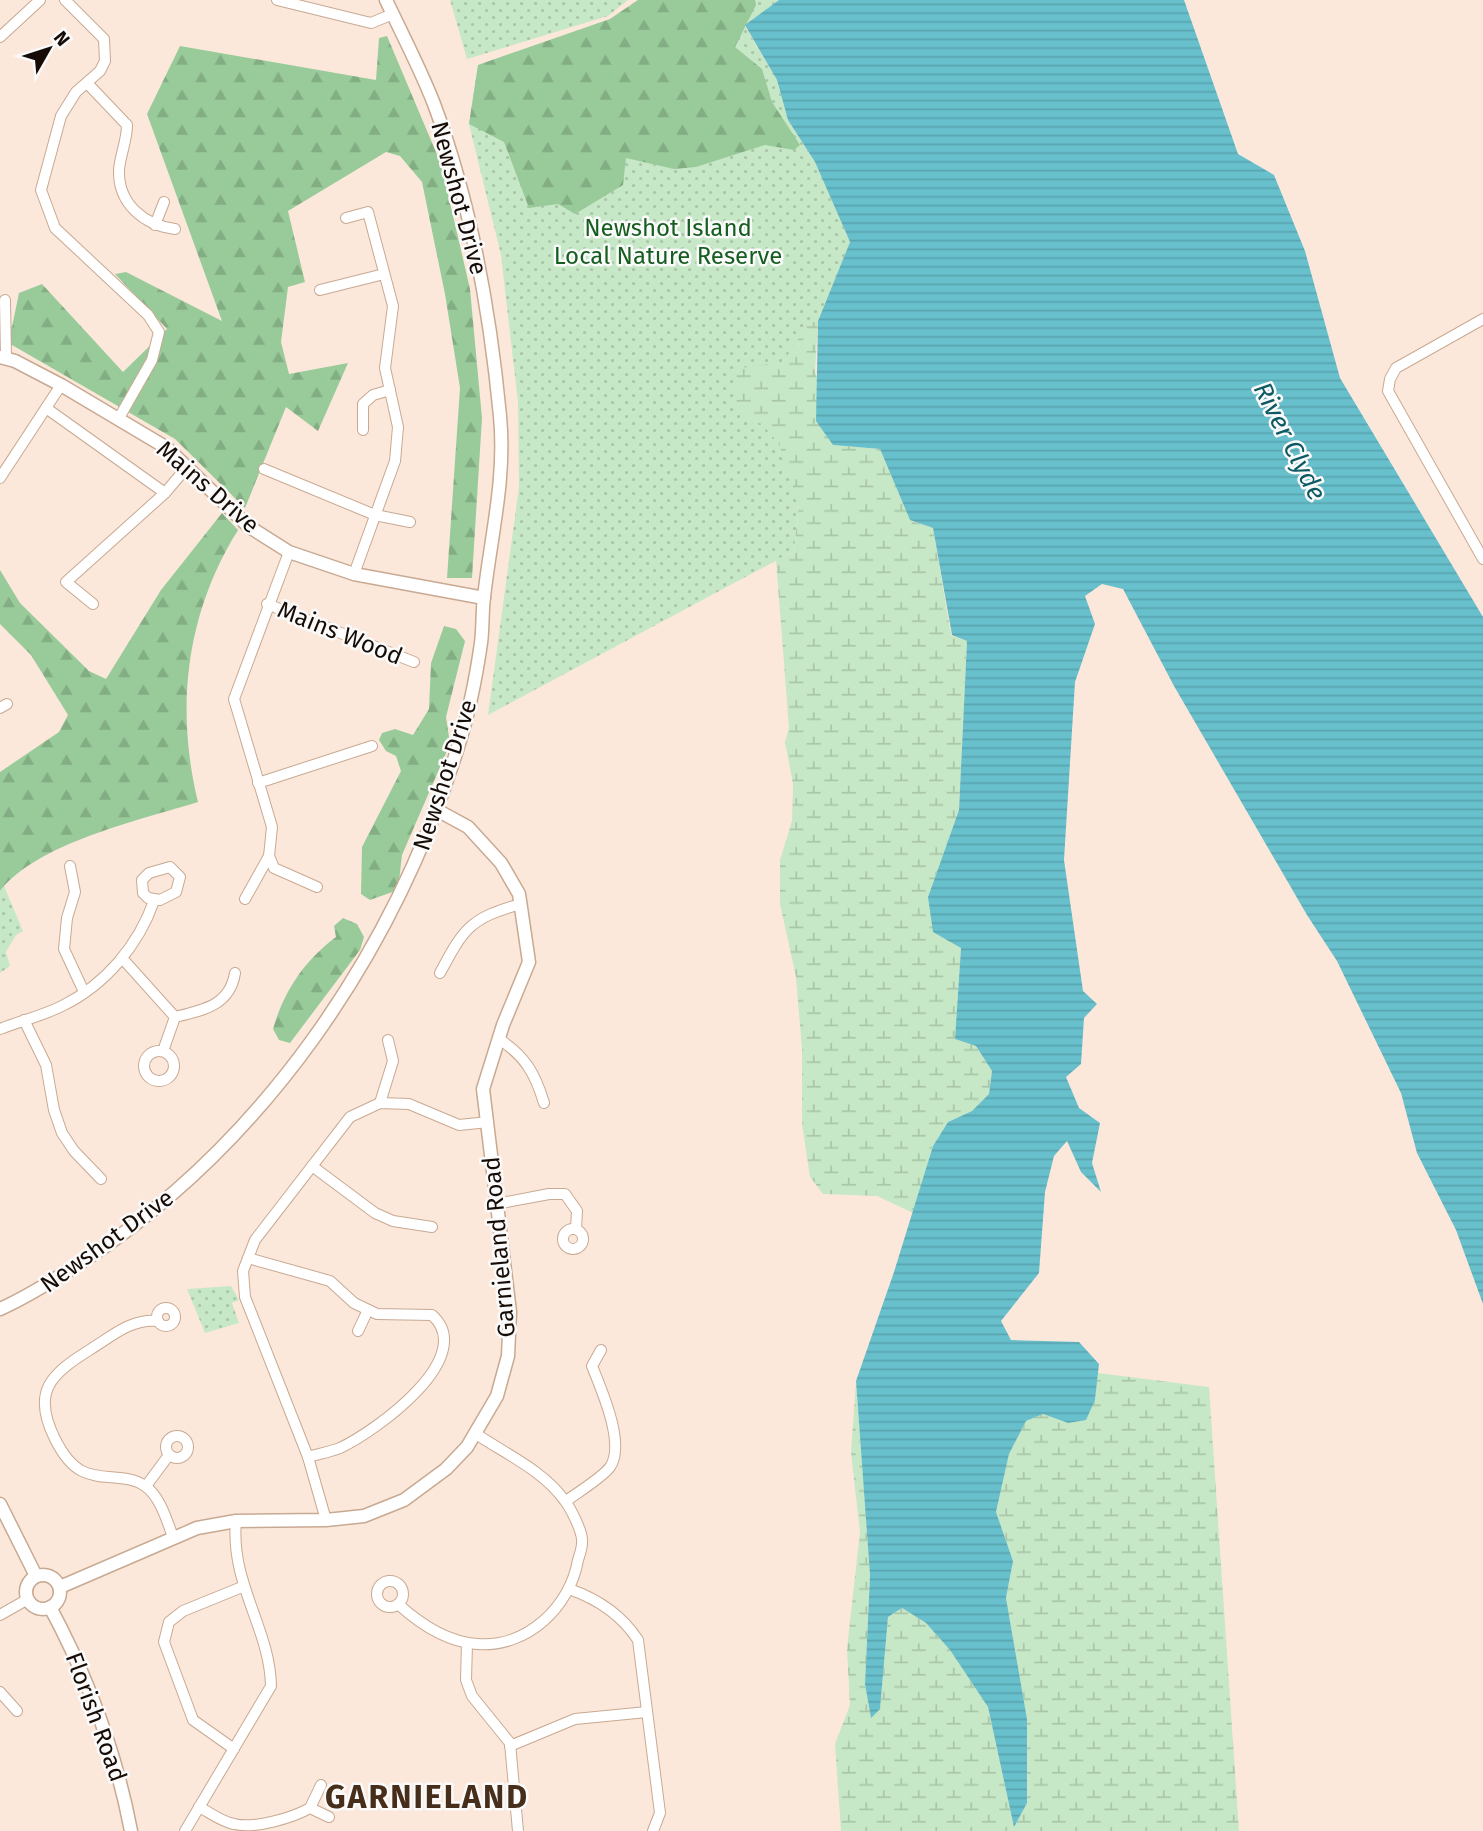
<svg xmlns="http://www.w3.org/2000/svg" width="1483" height="1831" viewBox="0 0 1483 1831" font-family="'Fira Sans',sans-serif">
<style>
.grass{fill:url(#grass-dots)}
.forest{fill:url(#forest-firs)}
.wetland{fill:url(#wetland-marsh)}
.water{fill:url(#water-rules)}
.lines{fill:none;stroke-linecap:round;stroke-linejoin:round}
.minor-casing{stroke:#c8a992;stroke-width:12}
.tertiary-casing{stroke:#c8a992;stroke-width:15}
.minor{stroke:#fff;stroke-width:10}
.tertiary{stroke:#fff;stroke-width:12}
.labels{text-anchor:middle;stroke-width:5;stroke-linejoin:round;paint-order:stroke}
.street-label{font-size:24px;fill:#160c05;stroke:#fafafa}
.park-label{font-size:24px;fill:#165d20;stroke:#fafafa}
.water-label{font-size:26px;font-style:italic;fill:#0d5a64;stroke:#fafafa}
.district-label{font-size:32px;font-weight:bold;letter-spacing:2px;fill:#472e1b;stroke:#fafafa}
</style>
<defs>
<pattern id="grass-dots" width="8" height="8" patternUnits="userSpaceOnUse" patternTransform="scale(1.75)"><rect width="8" height="8" fill="#c7e8c7"/><path d="M2 2h.1M6 6h.1" fill="none" stroke="#aac6a9" stroke-width="1.8" stroke-linecap="round"/></pattern>
<pattern id="forest-firs" width="22" height="20" patternUnits="userSpaceOnUse" patternTransform="scale(1.75)"><rect width="22" height="20" fill="#99cb9a"/><path d="M5 1l3.5 6h-7zM16 11l3.5 6h-7z" fill="#83ad83"/></pattern>
<pattern id="wetland-marsh" width="20" height="14" patternUnits="userSpaceOnUse" patternTransform="scale(1.75)"><rect width="20" height="14" fill="#c7e8c7"/><path d="M1 5h8M5 5V1M11 12h8M15 12V8" fill="none" stroke="#aac6a9"/></pattern>
<pattern id="water-rules" width="6" height="5" patternUnits="userSpaceOnUse" patternTransform="scale(1.75)"><rect width="6" height="5" fill="#68c0cd"/><path d="M0 2.5h6" fill="none" stroke="#59a4af"/></pattern>
</defs>
<rect width="100%" height="100%" fill="#fce8da"/>
<g class="grass">
<polygon points="450,0 628,0 608,16 467,59"/>
<polygon points="638,0 779,0 745,26 777,80 788,120 815,162 850,242 818,321 794,551 488,715 519,487 518,402 501,255 469,124 478,65 610,19"/>
<polygon points="4,886 23,931 16,935 6,952 10,966 0,973 0,891"/>
<polygon points="231,1286 239,1300 232,1303 239,1323 205,1333 187,1289"/>
</g>
<g class="forest">
<polygon points="638,0 755,0 756,5 735,47 762,69 772,102 800,145 794,150 765,145 696,167 674,169 626,158 623,185 575,214 558,204 529,208 504,142 469,124 478,65 610,19"/>
<polygon points="387,36 441,164 470,289 482,418 472,578 447,578 460,388 445,294 422,182 400,156 386,152 288,211 305,282 288,287 281,342 289,374 348,363 318,431 286,407 245,508 175,439 12,345 0,346 0,331 12,327 19,293 42,284 123,372 167,329 115,274 126,272 222,321 147,114 180,46 376,80 379,38"/>
<path d="M 222,513 L 238,530 C 186,613 175,708 198,802 C 140,820 37,843 0,891 L 0,772 L 59,732 L 68,715 L 31,655 L 0,624 L 0,570 L 20,603 L 89,671 L 106,679 L 161,590 Z"/>
<polygon points="444,626 456,629 465,641 446,717 450,744 402,855 398,890 370,900 361,894 362,847 401,771 396,756 386,751 379,740 382,733 395,729 413,735 429,709 431,663"/>
<path d="M 343,918 L 357,924 L 364,937 L 360,950 L 290,1043 L 279,1040 L 273,1029 C 284,991 304,961 336,937 L 334,926 Z"/>
</g>
<g class="wetland">
<polygon points="818,321 815,371 834,445 880,449 910,520 933,528 951,635 967,641 959,810 928,897 961,948 955,1039 976,1046 992,1071 989,1095 972,1111 948,1122 933,1146 913,1213 877,1196 823,1194 810,1177 802,1124 802,1049 796,977 780,904 780,860 792,821 793,784 785,742 789,728 776,560 794,551 799,504 779,444 762,424 736,414 734,369 783,362 808,324"/>
<polygon points="1098,1373 1209,1387 1239,1831 841,1831 835,1744 850,1705 847,1648 860,1532 851,1453 856,1381 870,1575 865,1684 871,1717 880,1708 888,1617 902,1608 926,1623 950,1650 988,1707 1014,1826 1027,1719 1006,1598 1013,1561 996,1512 1009,1454 1026,1421 1043,1414 1068,1423 1095,1400"/>
</g>
<polygon class="water" points="779,0 1184,0 1238,154 1274,175 1305,251 1340,378 1483,617 1483,1304 1456,1230 1417,1153 1401,1093 1337,961 1307,915 1174,686 1123,589 1102,584 1085,596 1095,624 1075,682 1064,860 1083,991 1097,1004 1084,1018 1081,1064 1066,1077 1079,1108 1100,1123 1092,1163 1101,1192 1081,1172 1067,1141 1054,1156 1045,1192 1039,1273 1001,1321 1011,1340 1079,1342 1099,1364 1095,1400 1086,1420 1068,1423 1043,1414 1026,1421 1009,1454 996,1512 1013,1561 1006,1598 1027,1719 1027,1803 1014,1827 988,1707 950,1650 926,1623 902,1608 888,1617 880,1709 871,1718 865,1684 870,1575 856,1381 894,1272 933,1146 948,1122 972,1111 989,1094 992,1071 976,1046 955,1039 961,948 933,932 928,897 959,810 967,641 952,635 933,528 910,520 880,449 833,445 816,421 818,321 850,242 815,162 788,120 777,80 745,25"/>
<g class="lines">
<g class="minor-casing">
<g id="minor">
<polyline points="65,0 104,39 105,61 100,71 76,92 61,116 41,190 55,228 148,315 159,332 152,360 119,418"/>
<polyline points="277,0 371,23 393,14"/>
<polyline points="0,37 40,0"/>
<path d="M 87,83 L 127,125 C 127,141 120,155 119,170 C 118,204 144,225 175,229"/>
<polyline points="346,218 368,212 393,306 385,368 398,427 395,461 354,574"/>
<polyline points="155,225 164,202"/>
<polyline points="320,290 384,274"/>
<polyline points="5,300 6,357"/>
<polyline points="1483,319 1396,368 1390,379 1388,391 1483,559"/>
<polyline points="46,408 165,493 66,582 93,604"/>
<polyline points="363,430 363,404 373,395 390,390"/>
<polyline points="264,469 375,515 410,522"/>
<polyline points="0,478 61,385"/>
<polyline points="165,493 187,467"/>
<polyline points="289,552 234,699 272,827 269,856 274,868 317,887"/>
<polyline points="267,604 414,662"/>
<polyline points="0,708 7,704"/>
<polyline points="258,783 372,746"/>
<polyline points="70,866 75,892 67,918 64,949 84,992"/>
<polygon points="170,867 180,877 176,892 160,900 148,898 143,893 142,880 149,873"/>
<polyline points="245,899 269,856"/>
<path d="M 122,958 L 175,1017 C 204,1010 230,1005 235,973"/>
<path d="M 440,973 C 464,928 470,918 521,904"/>
<polyline points="24,1020 46,1065 54,1110 62,1133 74,1151 101,1179"/>
<path d="M 0,1029 C 20,1021 42,1016 62,1006 C 105,985 138,946 154,901"/>
<path d="M 499,1039 C 525,1056 535,1073 544,1103"/>
<circle cx="159" cy="1066" r="15"/>
<polyline points="163,1051 175,1017"/>
<polyline points="380,1103 393,1061 388,1040"/>
<polyline points="312,1166 375,1213 393,1221 432,1227"/>
<polyline points="496,1204 549,1194 565,1194 577,1211 576,1229"/>
<circle cx="573" cy="1239" r="10"/>
<path d="M 248,1258 L 330,1281 L 354,1303 L 377,1314 L 432,1315 C 479,1357 376,1431 340,1448 C 330,1452 318,1454 308,1457"/>
<circle cx="166" cy="1317" r="9"/>
<path d="M 158,1321 C 132,1318 112,1336 91,1349 C 51,1374 31,1391 55,1439 C 61,1451 70,1465 82,1471 C 101,1481 127,1473 145,1486 C 160,1496 167,1521 173,1537"/>
<polyline points="358,1331 368,1310"/>
<circle cx="177" cy="1447" r="11"/>
<polyline points="146,1486 169,1455"/>
<path d="M 566,1501 C 577,1493 603,1477 610,1467 C 626,1444 601,1389 592,1366 L 601,1350"/>
<polyline points="326,1520 308,1457 245,1297 243,1271 255,1240 350,1117 380,1103 409,1104 459,1125 488,1122"/>
<circle cx="390" cy="1594" r="13"/>
<path d="M 569,1589 C 598,1599 621,1614 638,1640 L 660,1813 L 653,1831"/>
<path d="M 398,1604 C 420,1624 447,1642 477,1644 C 527,1648 570,1607 578,1560 C 580,1554 583,1546 582,1539 C 581,1529 571,1509 565,1501 C 544,1471 506,1454 476,1434"/>
<polyline points="0,1615 28,1599"/>
<polyline points="467,1643 466,1680 472,1696 510,1743 518,1831"/>
<polyline points="0,1692 17,1711"/>
<polyline points="510,1746 575,1719 647,1712"/>
<polyline points="234,1749 193,1720 164,1642 169,1622 183,1611 242,1587"/>
<path d="M 199,1807 C 209,1812 222,1822 234,1824 C 255,1829 292,1818 310,1808 L 329,1817"/>
<polyline points="310,1808 321,1785"/>
<path d="M 185,1831 L 271,1686 C 270,1629 230,1583 236,1521"/>
</g>
</g>
<g class="tertiary-casing">
<g id="tertiary">
<polyline points="0,357 15,361 61,385 167,448 248,526 289,552 354,574 484,598"/>
<path d="M 0,1309 C 28,1297 53,1280 79,1264 C 263,1145 393,955 458,747 C 469,713 476,678 481,643 C 483,628 482,612 484,597 C 491,535 506,479 500,416 C 490,311 471,203 434,104 C 420,68 402,34 386,0"/>
<polyline points="0,1504 36,1576"/>
<circle cx="43" cy="1592" r="17"/>
<polyline points="60,1587 197,1528 236,1521 326,1520 364,1516 404,1500 446,1469 467,1447 497,1396 508,1356 510,1312 483,1089 503,1025 529,962 519,894 501,863 468,827 435,809"/>
<path d="M 50,1607 C 88,1678 116,1752 131,1831"/>
</g>
</g>
<use href="#minor" class="minor"/>
<use href="#tertiary" class="tertiary"/>
</g>
<g class="labels">
<g class="street-label">
<text transform="translate(459 198) rotate(75)" y="8">Newshot Drive</text>
<text transform="translate(208 487) rotate(41)" y="8">Mains Drive</text>
<text transform="translate(340 633) rotate(22)" y="8">Mains Wood</text>
<text transform="translate(445 775) rotate(-72)" y="8">Newshot Drive</text>
<text transform="translate(107 1241) rotate(-36)" y="8">Newshot Drive</text>
<text transform="translate(499 1247) rotate(-95)" y="8">Garnieland Road</text>
<text transform="translate(96 1717) rotate(70)" y="8">Florish Road</text>
</g>
<g class="park-label">
<text x="668" y="236">Newshot Island<tspan x="668" dy="28">Local Nature Reserve</tspan></text>
</g>
<g class="water-label">
<text transform="translate(1290 441) rotate(63)" y="9">River Clyde</text>
</g>
<g class="district-label">
<text x="427" y="1808">GARNIELAND</text>
</g>
</g>
<g transform="translate(49 49) rotate(51)" stroke="#fafafa" stroke-width="5" paint-order="stroke">
<path d="M0-5L12 26L0 18L-12 26Z" fill="#160c05"/>
<text y="-10" font-size="19" font-weight="bold" text-anchor="middle" fill="#160c05">N</text>
</g>
</svg>
